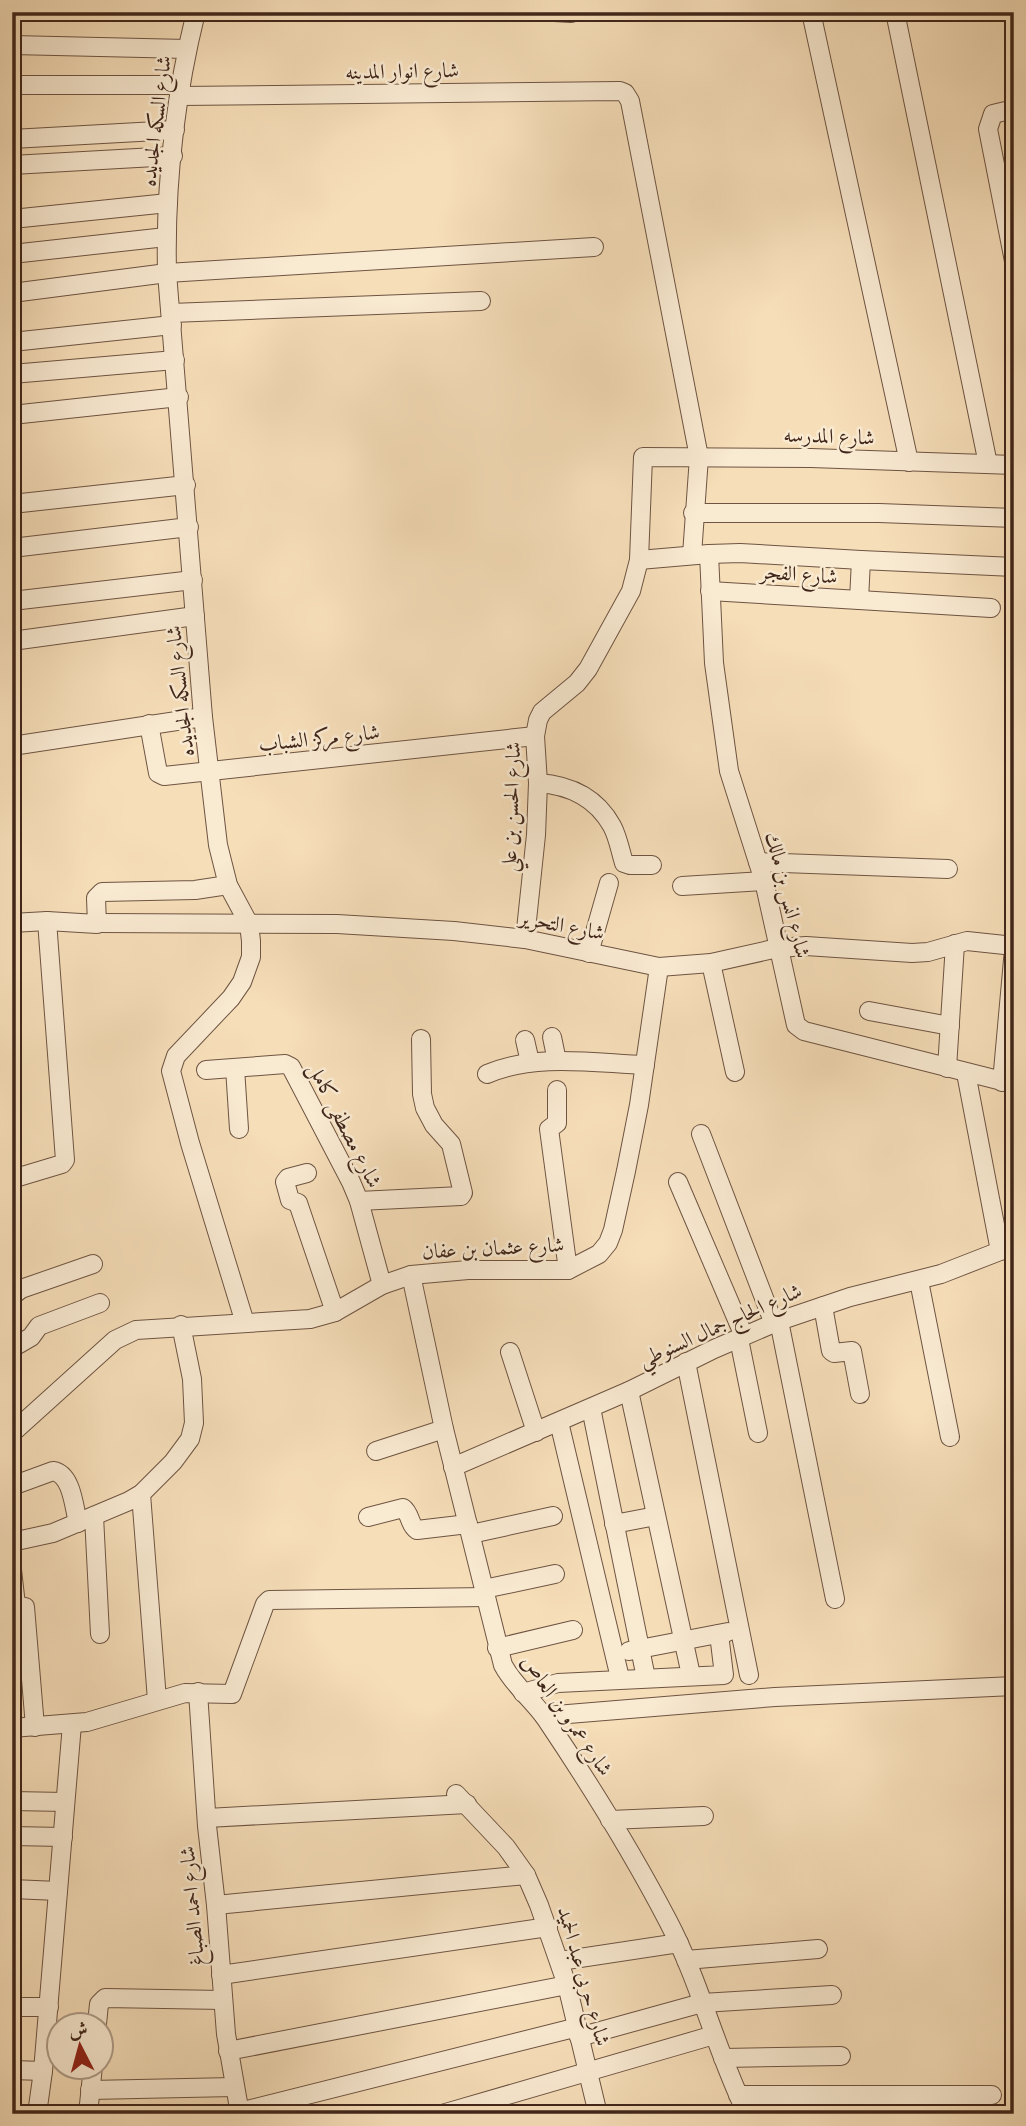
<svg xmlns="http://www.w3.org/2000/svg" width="1026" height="2126" viewBox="0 0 1026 2126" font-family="'IM FELL English',Amiri,serif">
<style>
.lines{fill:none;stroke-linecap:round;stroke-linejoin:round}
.minor-casing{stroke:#6e5442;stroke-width:20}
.minor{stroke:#f9ead2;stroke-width:18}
.labels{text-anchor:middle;stroke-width:5;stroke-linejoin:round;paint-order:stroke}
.street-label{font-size:21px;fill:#40261a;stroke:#f9ead2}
</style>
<rect width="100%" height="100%" fill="#f6deb9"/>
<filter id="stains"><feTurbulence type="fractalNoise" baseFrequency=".00286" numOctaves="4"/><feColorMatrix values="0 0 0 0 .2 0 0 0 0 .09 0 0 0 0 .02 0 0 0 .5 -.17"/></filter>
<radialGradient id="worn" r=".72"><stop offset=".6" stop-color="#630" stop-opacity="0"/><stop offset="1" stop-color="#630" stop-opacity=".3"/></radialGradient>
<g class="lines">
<g class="minor-casing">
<g id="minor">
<path d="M 196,12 C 175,97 165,186 167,273 L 203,717 L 218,845 L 228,885 L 249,924 L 251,941 L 251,957 L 242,982 L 231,998 L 176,1056 L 171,1071 L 190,1143 L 245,1323"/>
<polyline points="554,12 571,13"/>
<polyline points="811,12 909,462"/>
<polyline points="895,12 988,464"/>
<polyline points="12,45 187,49"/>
<polyline points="12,85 181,85"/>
<polyline points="179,96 620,91 625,93 630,101 699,457 692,555"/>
<polyline points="1014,109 993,114 988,129 1014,261"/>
<polyline points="12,139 175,130"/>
<polyline points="12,165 173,156"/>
<polyline points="12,219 168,203"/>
<polyline points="12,254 166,237"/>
<polyline points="12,293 167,273 594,247"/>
<polyline points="171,313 481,301"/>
<polyline points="12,342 172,325"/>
<polyline points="12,374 175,360"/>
<polyline points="12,415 179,397"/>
<polyline points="12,504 186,485"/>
<polyline points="693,513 879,513 1014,518"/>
<polyline points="12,548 189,527"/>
<polyline points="709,554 714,663 729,771 764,881 796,1025 804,1031 1014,1084"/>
<polyline points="639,560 709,554 740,553 861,560"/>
<polyline points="710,591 859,600 861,560 1014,567"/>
<polyline points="859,600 991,608"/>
<polyline points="12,601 193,580"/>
<polyline points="12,641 195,616"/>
<polyline points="149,724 158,773 164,776 535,736"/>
<polyline points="12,746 203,717"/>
<path d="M 538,783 C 569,785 596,797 612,826 C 618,837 620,850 624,863 L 630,865 L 652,865"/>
<polyline points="758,862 948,869"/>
<polyline points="682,886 764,881"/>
<polyline points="12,923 47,921 97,924 96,898 102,892 195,890 228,885"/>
<polyline points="98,923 337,924 454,931 525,939 659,967 711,963 778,948 806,946 912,953 928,952 967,941 1014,946"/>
<polyline points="525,939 536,835 538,783 535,736 538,720 542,712 577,683 588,669 631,591 639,560 643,457 811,458 1014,465"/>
<polyline points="589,953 609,883"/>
<polyline points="711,963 735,1072"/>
<polyline points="869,1011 950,1026"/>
<polyline points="552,1037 557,1061"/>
<polyline points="525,1040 530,1062"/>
<polyline points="235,1068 239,1129"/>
<polyline points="947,1068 955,944"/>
<polyline points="206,1070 285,1064 291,1067 351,1182 359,1201 382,1285"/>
<polyline points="966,1073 1000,1251"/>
<path d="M 487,1074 C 536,1053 593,1063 645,1065"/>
<polyline points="1002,1082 1014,949"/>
<polyline points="557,1090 557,1123 549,1129 568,1270"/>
<polyline points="701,1134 774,1324"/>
<polyline points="307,1173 288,1178 285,1182 290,1200 298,1203 335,1312"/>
<polyline points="12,1179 62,1164 65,1160 47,921"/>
<polyline points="678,1182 744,1336"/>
<polyline points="359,1201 461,1196 463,1193 451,1144 434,1125 425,1108 422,1094 421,1039"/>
<path d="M 411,1275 L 444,1429 L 503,1665 C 514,1686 533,1700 546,1719 C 589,1783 632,1852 668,1921 C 700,1982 716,2051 747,2114"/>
<polyline points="919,1281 950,1437"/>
<polyline points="12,1296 21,1289 93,1264"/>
<polyline points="823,1306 831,1351 834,1353 852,1351 860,1394"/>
<polyline points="779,1321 835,1599"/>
<polyline points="739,1339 758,1433"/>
<polyline points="12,1348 31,1337 39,1326 100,1303"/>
<polyline points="510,1352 536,1432"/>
<polyline points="686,1362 749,1675"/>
<polyline points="629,1391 691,1675"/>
<polyline points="591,1408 646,1678"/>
<polyline points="559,1422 620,1678"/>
<polyline points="12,1433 115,1340 136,1330 310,1319 335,1312 382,1285 411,1275 468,1270 568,1270 599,1254 608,1243 613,1230 626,1171 639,1105 659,967"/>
<polyline points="376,1451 444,1429"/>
<polyline points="453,1467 629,1391 714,1349 779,1321 850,1297 941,1274 1000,1251 1014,1248"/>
<path d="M 12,1486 L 53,1471 C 72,1474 74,1507 78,1523"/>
<polyline points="141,1494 157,1700"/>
<polyline points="94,1516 100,1634"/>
<path d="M 368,1517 L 403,1508 C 411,1514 409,1525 417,1530 L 468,1524"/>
<polyline points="614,1524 656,1516"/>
<polyline points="471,1534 553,1516"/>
<polyline points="12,1542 53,1533 129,1501 141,1494 173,1462 190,1439 194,1423 192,1379 181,1325"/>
<polyline points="12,1570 16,1605 25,1607 35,1727"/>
<polyline points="484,1589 555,1574"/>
<polyline points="497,1648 573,1630"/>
<polyline points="629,1651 728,1632"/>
<polyline points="198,1692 207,1826 216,1905 226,2034 240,2114"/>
<polyline points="523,1693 558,1683 724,1675 719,1634"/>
<polyline points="544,1716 775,1697 1014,1686"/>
<polyline points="12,1728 87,1722 185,1693 232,1694 265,1604 269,1600 486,1597"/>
<polyline points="456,1794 506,1847 526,1875 539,1905 567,1985 598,2114"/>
<polyline points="12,1801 65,1802"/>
<polyline points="207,1818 467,1804"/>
<polyline points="610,1820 704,1816"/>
<polyline points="12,1836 63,1837"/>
<polyline points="12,1889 58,1891"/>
<polyline points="216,1905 526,1875"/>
<polyline points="686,1960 818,1949"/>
<polyline points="560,1961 679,1943"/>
<polyline points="221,1975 548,1927"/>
<polyline points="12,2007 49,2007"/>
<polyline points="97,2024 99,2004 105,1998 223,2000"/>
<polyline points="579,2037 702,2003 832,1995"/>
<polyline points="228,2051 567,1985"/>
<polyline points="723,2058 841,2056"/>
<polyline points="12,2070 43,2071"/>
<polyline points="90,2090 234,2087"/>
<polyline points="738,2095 992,2095"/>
<polyline points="37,2114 43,2071 72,1724"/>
<polyline points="88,2114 93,2066"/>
<polyline points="231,2114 578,2027"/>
<polyline points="442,2114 714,2035"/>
</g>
</g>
<use href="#minor" class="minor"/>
</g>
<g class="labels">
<g class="street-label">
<text transform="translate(402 71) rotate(-1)" y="7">شارع انوار المدينه</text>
<text transform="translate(156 121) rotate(-83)" y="7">شارع السكه الجديده</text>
<text transform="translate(829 436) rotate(2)" y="7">شارع المدرسه</text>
<text transform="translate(799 574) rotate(4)" y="7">شارع الفجر</text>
<text transform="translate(180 691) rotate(-96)" y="7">شارع السكه الجديده</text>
<text transform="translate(319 738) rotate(-6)" y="7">شارع مركز الشباب</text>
<text transform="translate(511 807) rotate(-88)" y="7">شارع الحسن بن علي</text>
<text transform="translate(788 895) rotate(76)" y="7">شارع انس بن مالك</text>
<text transform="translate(562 925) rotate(11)" y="7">شارع التحرير</text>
<text transform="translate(345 1125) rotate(63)" y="7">شارع مصطفى كامل</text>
<text transform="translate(493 1248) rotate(-3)" y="7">شارع عثمان بن عفان</text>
<text transform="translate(720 1325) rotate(-24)" y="7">شارع الحاج جمال السنوطي</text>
<text transform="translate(567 1715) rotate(55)" y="7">شارع عمرو بن العاص</text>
<text transform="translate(192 1906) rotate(-95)" y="7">شارع احمد الصباغ</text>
<text transform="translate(584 1976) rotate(74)" y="7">شارع حربى عبد الحميد</text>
</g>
</g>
<rect width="1026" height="2126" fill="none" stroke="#f6deb9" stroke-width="42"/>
<rect x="14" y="14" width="998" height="2098" fill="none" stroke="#40261a" stroke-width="3.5"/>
<rect x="21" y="21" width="984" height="2084" fill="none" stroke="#40261a" stroke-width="2"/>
<g transform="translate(80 2046) rotate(354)"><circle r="33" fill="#f9ead2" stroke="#af9c88" stroke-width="2"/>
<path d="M0-5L12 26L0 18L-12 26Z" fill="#8f2418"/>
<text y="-10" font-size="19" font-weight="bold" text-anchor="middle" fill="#40261a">ش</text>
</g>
<rect width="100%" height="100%" filter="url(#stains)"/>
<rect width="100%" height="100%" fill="url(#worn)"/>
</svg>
